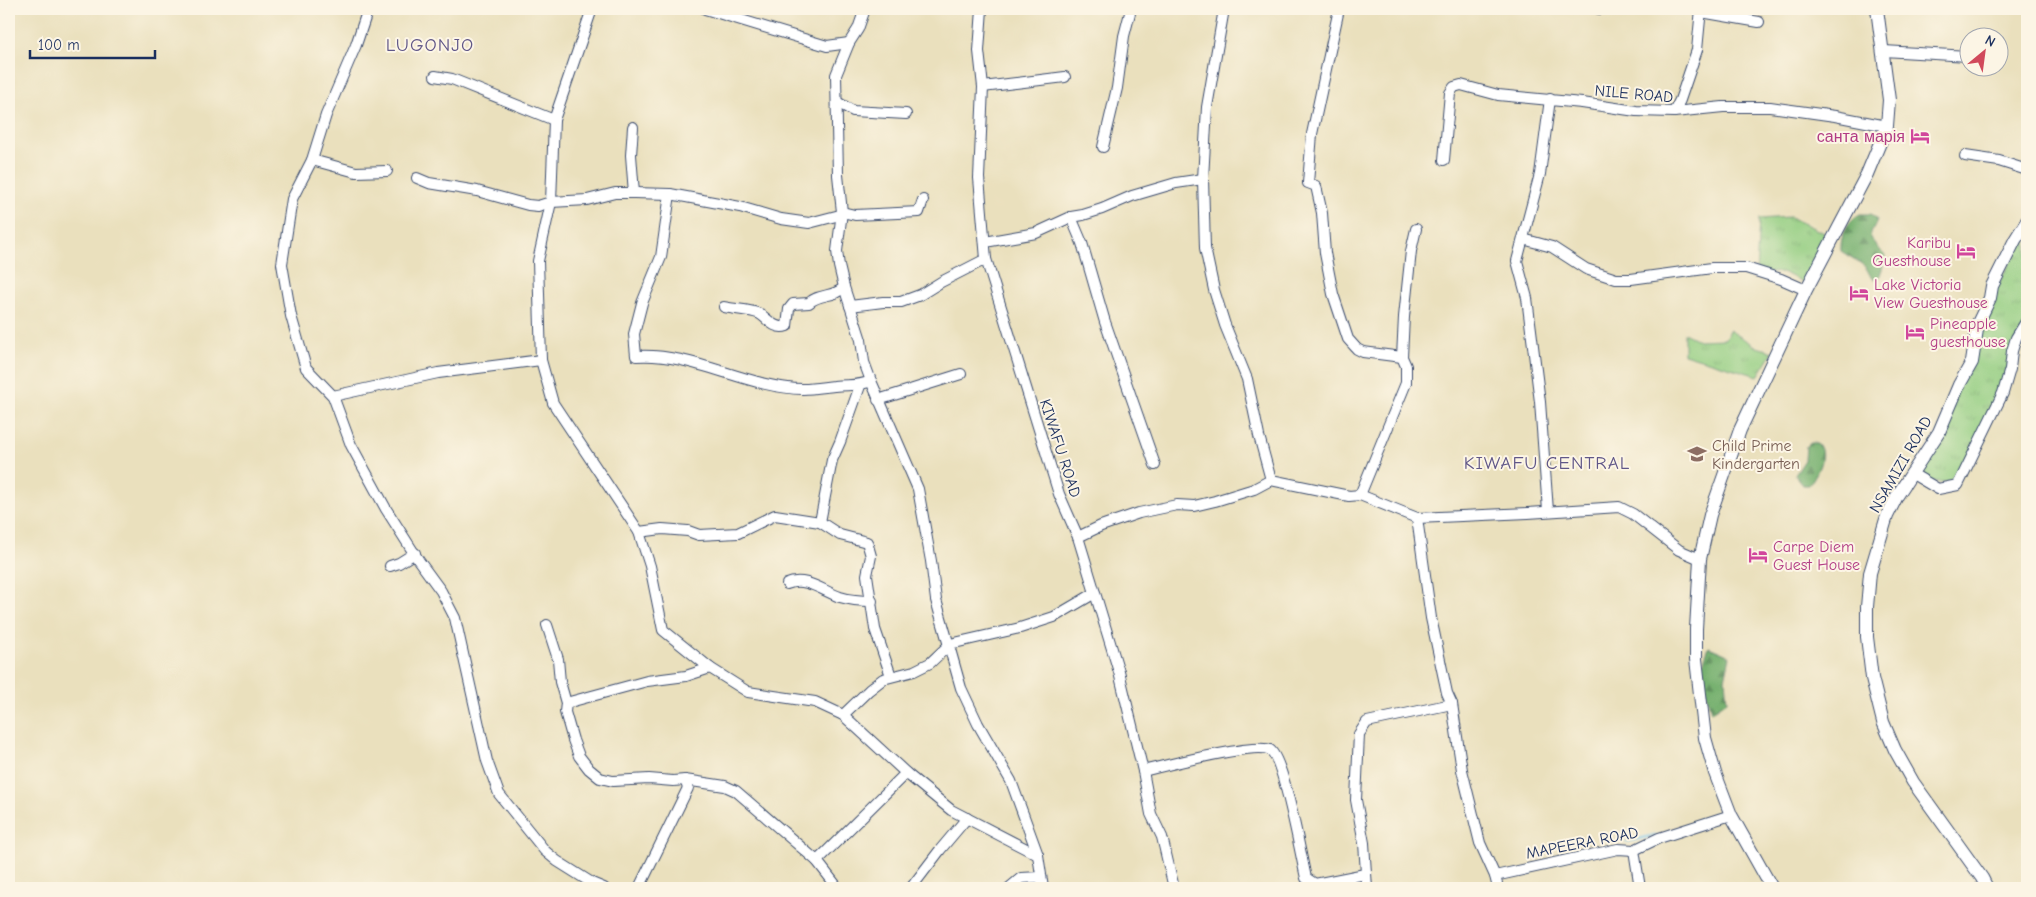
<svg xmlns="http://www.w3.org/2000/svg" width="2036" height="897" viewBox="0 0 2036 897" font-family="'Comic Neue',sans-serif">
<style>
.grass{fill:url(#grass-tufts);stroke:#587e70}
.forest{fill:url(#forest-firs);stroke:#497067}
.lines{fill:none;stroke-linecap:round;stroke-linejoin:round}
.stream{stroke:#6ec2ea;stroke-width:2.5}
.minor-casing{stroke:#3a4a6c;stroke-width:12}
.tertiary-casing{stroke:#3a4a6c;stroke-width:14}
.minor{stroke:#fff;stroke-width:10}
.tertiary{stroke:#fff;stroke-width:12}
.labels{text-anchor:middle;stroke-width:4;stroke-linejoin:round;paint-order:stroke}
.street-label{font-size:16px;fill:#1b2f5e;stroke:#fcf5e5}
.hotel-label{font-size:16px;fill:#b23c85;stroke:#fcf5e5;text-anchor:start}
.education-label{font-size:16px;fill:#785e54;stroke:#fcf5e5;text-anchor:start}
.quarter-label{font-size:19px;letter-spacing:1px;fill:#605788;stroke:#fcf5e5}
</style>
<defs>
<pattern id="grass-tufts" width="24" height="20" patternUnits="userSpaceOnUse" patternTransform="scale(1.25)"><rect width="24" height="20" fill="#94ce82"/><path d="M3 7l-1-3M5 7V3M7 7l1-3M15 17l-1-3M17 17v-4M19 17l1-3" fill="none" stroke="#7fb173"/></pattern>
<pattern id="forest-firs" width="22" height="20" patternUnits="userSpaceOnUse" patternTransform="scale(1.25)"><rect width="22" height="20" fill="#77b170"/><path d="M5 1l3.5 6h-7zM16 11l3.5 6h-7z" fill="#61905f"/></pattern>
</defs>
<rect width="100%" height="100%" fill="#fcf5e5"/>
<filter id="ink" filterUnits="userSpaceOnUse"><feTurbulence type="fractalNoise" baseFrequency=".02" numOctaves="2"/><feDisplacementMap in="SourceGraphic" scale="10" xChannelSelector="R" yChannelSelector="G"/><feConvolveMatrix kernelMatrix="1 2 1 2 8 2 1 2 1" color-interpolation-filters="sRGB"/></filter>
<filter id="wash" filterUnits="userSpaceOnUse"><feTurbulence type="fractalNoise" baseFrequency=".0096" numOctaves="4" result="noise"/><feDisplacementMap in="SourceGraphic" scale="20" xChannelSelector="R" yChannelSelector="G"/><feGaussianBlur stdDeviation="1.12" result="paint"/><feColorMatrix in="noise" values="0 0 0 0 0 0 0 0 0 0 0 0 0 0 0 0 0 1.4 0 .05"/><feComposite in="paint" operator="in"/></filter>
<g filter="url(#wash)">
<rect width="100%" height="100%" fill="#eae0bd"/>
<g class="grass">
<polygon points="1790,217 1824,233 1826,238 1806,283 1782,272 1756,274 1759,219"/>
<polygon points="2027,230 2027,324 1962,475 1947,482 1913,481 1938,436 1993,295"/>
<polygon points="1729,330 1757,347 1773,352 1758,376 1684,354 1684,333 1698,340 1725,339"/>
</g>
<g class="forest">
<path d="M 1860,214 L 1871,214 L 1877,219 C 1876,227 1871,230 1870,238 L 1886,257 L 1879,278 L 1875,279 C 1868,276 1870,272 1865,267 C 1862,263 1848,256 1841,251 C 1840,236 1847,221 1860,214 Z"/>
<path d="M 1810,443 L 1817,443 C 1828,454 1817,474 1809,485 L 1803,485 L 1795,475 L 1805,460 L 1806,446 Z"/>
<path d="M 1709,647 L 1730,656 L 1725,679 L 1727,701 L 1711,712 C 1705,688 1698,670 1709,647 Z"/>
</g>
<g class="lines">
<polyline class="stream" points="1626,842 1655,835"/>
</g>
</g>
<g filter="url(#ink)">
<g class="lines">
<g class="minor-casing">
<g id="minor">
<polyline points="368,9 356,45 326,115 312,160 292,199 282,264 291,316 306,368 333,396 351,445 386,509 419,561 441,591 455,618 487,761 499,794 545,851 557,861 592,883 604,888"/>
<polyline points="592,9 554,120 551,202 538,261 541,360 553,403 639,532 650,566 663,630 710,668"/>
<polyline points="705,9 827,46 849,43"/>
<polyline points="865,9 858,29 849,43 836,75 838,175 842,212 837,251 839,266 844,287 861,340 864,362 871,381 918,489 931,561 936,600 961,688 978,724 1011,781 1038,855 1043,888"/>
<polyline points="982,9 979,51 983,87 979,178 986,259 1059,494 1078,537 1119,672 1143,771 1151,814 1162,837 1174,888"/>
<polyline points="1224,9 1207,107 1203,179 1205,248 1214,290 1225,325 1247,379 1259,436 1271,480"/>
<polyline points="1339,9 1312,134 1308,183 1316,186 1322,213 1325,253 1333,294 1348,339 1357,349 1363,352 1402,357"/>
<polyline points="1599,9 1600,9"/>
<polyline points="1701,12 1759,22"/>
<polyline points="1884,51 1968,56"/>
<polyline points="435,76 452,79 554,120"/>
<polyline points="983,87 1065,77"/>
<polyline points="837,102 853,111 906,114"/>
<polyline points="1674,112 1680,100 1697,50 1701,9"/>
<polyline points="633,127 631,155 634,193"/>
<polyline points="1103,147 1117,88 1124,36 1131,9"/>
<polyline points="1965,156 1999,161 2027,170"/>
<polyline points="312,160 356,172 387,171"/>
<polyline points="1444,160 1450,93 1454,87 1461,85 1498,95 1582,103 1636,111 1674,112 1723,107 1770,107 1835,116 1887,126"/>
<polyline points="417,178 429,183 477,191 528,205 538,206 551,202 587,200 615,193 634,193 670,194 740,207 781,219 809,223 840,215"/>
<path d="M 670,194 L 661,257 L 642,303 L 634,334 L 636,356 C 693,352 746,388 803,389 C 813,389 824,387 834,386 C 848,384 857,387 871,381"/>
<polyline points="842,212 855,215 919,212 923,200"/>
<polyline points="1071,217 1082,243 1105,322 1155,465"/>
<polyline points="1523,239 1552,247 1586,269 1616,279 1631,279 1712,268 1746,268 1781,279 1806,290"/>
<polyline points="985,242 1036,233 1071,217 1083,215 1102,209 1132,196 1176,183 1203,179"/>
<polyline points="850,306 883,302 901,302 920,295 941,282 986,259"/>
<path d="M 724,307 C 732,309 753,310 760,314 C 769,320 775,330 787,326 L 789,309 L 793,304 L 809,303 C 819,293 834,298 844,287"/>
<polyline points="333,396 438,373 541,360"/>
<polyline points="878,400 961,374"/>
<polyline points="1911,473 1938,489 1958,485 2003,393 2010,369 2012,351 2016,338 2027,320"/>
<polyline points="1360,495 1406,383 1406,366 1402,357 1404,317 1411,251 1416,229"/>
<polyline points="1548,511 1540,402 1527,298 1517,261 1540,174 1550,99"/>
<polyline points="1417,518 1431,618 1447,693 1452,704 1462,770 1480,843 1495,876 1498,888"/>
<polyline points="820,522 840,535 867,542 871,556 867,575 875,629 891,676"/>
<polyline points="639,532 662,529 688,531 699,535 738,533 775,515 820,522 832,460 840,442 860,386"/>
<polyline points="1078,537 1101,526 1139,513 1177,505 1194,506 1215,501 1254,489 1271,480 1349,496 1360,495 1417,518 1528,513 1619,507 1633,514 1679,550 1700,559"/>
<polyline points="390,566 399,563 415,553"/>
<path d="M 787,584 C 805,576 823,591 840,597 C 850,600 861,601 872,601"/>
<polyline points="547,625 558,659 560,682 566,703 565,712 573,740 579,756 589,769 600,778 613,781 649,779 673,781 685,780 725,786 736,791 817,861 838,888"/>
<polyline points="566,703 647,681 686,676 710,668 748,692 815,702 843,715 906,773 951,810 1038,855"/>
<polyline points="843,715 869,690 883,679 914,671 930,663 950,644 1020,628 1054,617 1095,593"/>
<path d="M 1143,771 C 1163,766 1257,742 1270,750 C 1284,759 1301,857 1306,878 L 1315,884 L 1365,874"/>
<polyline points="1634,850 1640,888"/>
<polyline points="817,861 906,773"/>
<polyline points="1495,876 1618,849 1634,850 1659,838 1731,815"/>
<polyline points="639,888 688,788 685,780"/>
<polyline points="911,888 940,850 967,818"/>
<polyline points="1009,888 1021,878 1040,877"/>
<polyline points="1367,888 1364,843 1356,800 1359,734 1367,722 1452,704"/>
</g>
</g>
<g class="tertiary-casing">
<g id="tertiary">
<polyline points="1772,888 1731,815 1715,773 1705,738 1696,659 1696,629 1700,559 1710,515 1740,430 1806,290 1867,174 1887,126 1889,100 1877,9"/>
<polyline points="1987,888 1982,878 1913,782 1895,750 1883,722 1872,678 1867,637 1867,607 1870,573 1887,516 1897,496 1939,432 1959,385 1972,362 1978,323 1990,298 1992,286 2015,240 2027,221"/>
</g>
</g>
<use href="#minor" class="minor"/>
<use href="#tertiary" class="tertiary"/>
</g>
</g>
<defs>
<g id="hotel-bare" transform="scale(1.5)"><path d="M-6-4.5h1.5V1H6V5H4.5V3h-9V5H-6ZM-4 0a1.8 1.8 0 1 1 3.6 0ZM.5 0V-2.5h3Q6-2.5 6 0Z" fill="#d1479c" stroke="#fcf5e5" stroke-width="2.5" paint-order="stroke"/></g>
<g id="school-bare" transform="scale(1.5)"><path d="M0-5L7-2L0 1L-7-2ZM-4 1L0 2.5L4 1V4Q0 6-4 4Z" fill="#8d6e63" stroke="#fcf5e5" stroke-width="2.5" paint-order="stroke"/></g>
</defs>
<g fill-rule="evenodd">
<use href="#hotel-bare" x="1920" y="136"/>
<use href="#hotel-bare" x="1966" y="251"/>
<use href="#hotel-bare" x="1859" y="293"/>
<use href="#hotel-bare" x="1915" y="332"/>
<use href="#school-bare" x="1697" y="454"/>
<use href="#hotel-bare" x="1758" y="555"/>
</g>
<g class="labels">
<g class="street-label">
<text transform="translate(1634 93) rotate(5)" y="6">NILE ROAD</text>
<text transform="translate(1061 448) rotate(72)" y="6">KIWAFU ROAD</text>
<text transform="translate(1900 464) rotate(-60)" y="6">NSAMIZI ROAD</text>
<text transform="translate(1582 842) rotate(-11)" y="6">MAPEERA ROAD</text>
</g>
<g class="hotel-label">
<text x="1905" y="142" text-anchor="end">санта марія</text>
<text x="1951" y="248" text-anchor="end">Karibu<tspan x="1951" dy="18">Guesthouse</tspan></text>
<text x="1874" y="290">Lake Victoria<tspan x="1874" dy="18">View Guesthouse</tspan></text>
<text x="1930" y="329">Pineapple<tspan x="1930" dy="18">guesthouse</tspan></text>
<text x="1773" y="552">Carpe Diem<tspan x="1773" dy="18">Guest House</tspan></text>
</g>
<g class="education-label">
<text x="1712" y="451">Child Prime<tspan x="1712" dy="18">Kindergarten</tspan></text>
</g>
<g class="quarter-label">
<text x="430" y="51">LUGONJO</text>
<text x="1547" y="469">KIWAFU CENTRAL</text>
</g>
</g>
<rect width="2036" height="897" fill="none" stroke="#fcf5e5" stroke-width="30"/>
<g transform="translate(1984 52) rotate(29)"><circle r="24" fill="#fcf5e5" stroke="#a2a6af"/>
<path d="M0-4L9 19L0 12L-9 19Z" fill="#d1495b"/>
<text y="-8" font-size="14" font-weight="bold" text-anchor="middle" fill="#1b2f5e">N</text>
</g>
<path d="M30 50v8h125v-8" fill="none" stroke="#1b2f5e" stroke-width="2.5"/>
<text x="38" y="50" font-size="15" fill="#1b2f5e" stroke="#fcf5e5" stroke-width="4" paint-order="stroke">100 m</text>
</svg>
